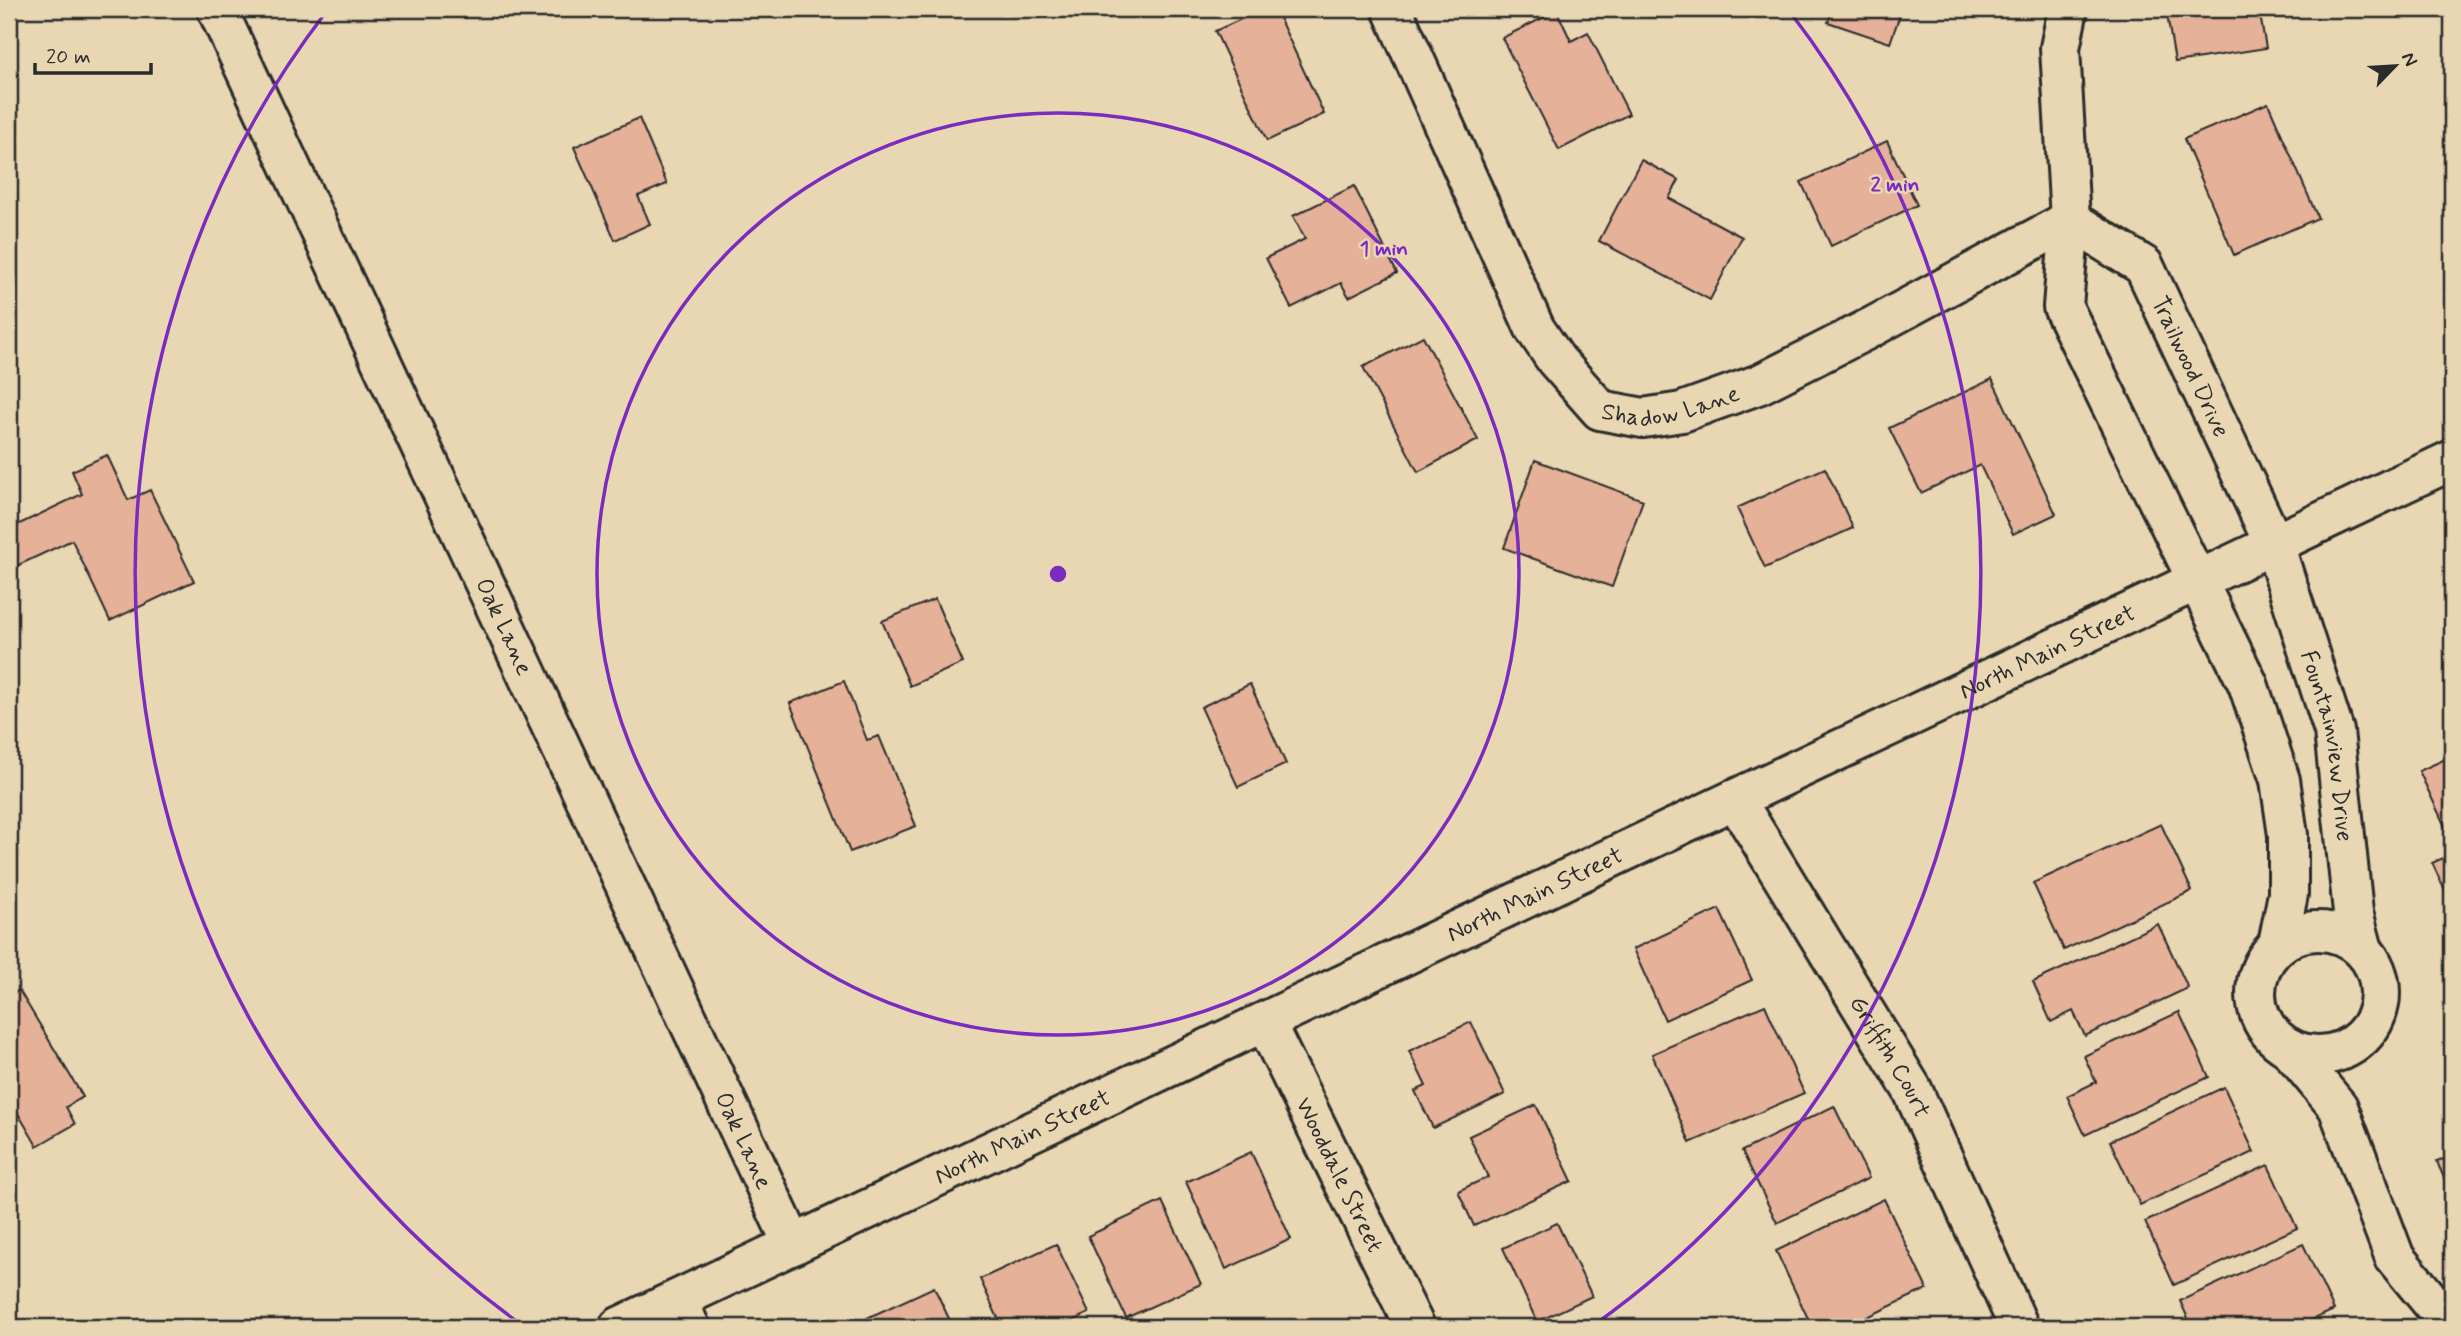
<svg xmlns="http://www.w3.org/2000/svg" width="2461" height="1336" viewBox="0 0 2461 1336" font-family="Mynerve,sans-serif">
<style>
.building{fill:#e5b199;stroke:#2b2b2b;stroke-width:2}
.lines{fill:none;stroke-linecap:round;stroke-linejoin:round}
.minor-casing{stroke:#2b2b2b;stroke-width:44}
.major-casing{stroke:#2b2b2b;stroke-width:44}
.minor{stroke:#e9d7b4;stroke-width:38}
.major{stroke:#e9d7b4;stroke-width:38}
.ring{fill:none;stroke:#7b2cbf;stroke-width:3.5}
.labels{text-anchor:middle;stroke-width:5;stroke-linejoin:round;paint-order:stroke}
.street-label{font-size:24px;fill:#2b2b2b;stroke:#e9d7b4}
.centre{fill:#7b2cbf;stroke:#e9d7b4;stroke-width:3.5}
.ring-label{font-size:21px;text-anchor:middle;font-weight:bold;fill:#7b2cbf;stroke:#e9d7b4;stroke-width:5;stroke-linejoin:round;paint-order:stroke}
</style>
<rect width="100%" height="100%" fill="#e9d7b4"/>
<filter id="ink" filterUnits="userSpaceOnUse"><feTurbulence type="fractalNoise" baseFrequency=".0143" numOctaves="2"/><feDisplacementMap in="SourceGraphic" scale="14" xChannelSelector="R" yChannelSelector="G"/><feConvolveMatrix kernelMatrix="1 2 1 2 8 2 1 2 1" color-interpolation-filters="sRGB"/></filter>
<g filter="url(#ink)">
<g class="building">
<polygon points="1263,9 1275,9 1324,114 1267,141 1215,31"/>
<polygon points="1832,9 1902,9 1890,43 1828,22"/>
<polygon points="2166,9 2259,9 2266,48 2175,62"/>
<polygon points="1557,11 1571,41 1588,32 1629,114 1559,150 1502,38"/>
<polygon points="2268,103 2318,218 2234,255 2184,139"/>
<polygon points="639,118 667,184 638,196 650,224 615,240 574,147"/>
<polygon points="1887,141 1917,205 1831,246 1801,182"/>
<polygon points="1641,160 1679,180 1669,198 1742,237 1710,300 1599,241"/>
<polygon points="1354,186 1397,273 1349,297 1341,283 1291,308 1266,258 1305,239 1293,216"/>
<polygon points="1423,336 1478,440 1418,472 1363,367"/>
<polygon points="1992,379 2056,514 2013,534 1980,465 1921,493 1889,428"/>
<polygon points="107,455 128,500 150,490 194,581 110,621 72,540 10,569 9,565 9,529 82,494 72,471"/>
<polygon points="1535,460 1643,500 1612,587 1504,548"/>
<polygon points="1825,468 1853,528 1765,568 1737,508"/>
<polygon points="935,599 963,663 910,686 882,621"/>
<polygon points="844,681 867,740 879,736 916,826 850,852 790,703"/>
<polygon points="1250,684 1286,764 1238,787 1201,707"/>
<polygon points="2452,756 2452,834 2449,835 2419,771"/>
<polygon points="2161,824 2192,891 2064,950 2033,883"/>
<polygon points="2452,854 2452,905 2432,863"/>
<polygon points="1719,909 1752,980 1665,1020 1633,949"/>
<polygon points="2158,924 2188,988 2085,1036 2073,1011 2051,1022 2033,982"/>
<polygon points="19,990 83,1097 66,1107 75,1124 37,1146 9,1098 9,996"/>
<polygon points="1765,1005 1804,1093 1690,1143 1652,1054"/>
<polygon points="2179,1012 2209,1077 2085,1135 2067,1096 2096,1082 2084,1056"/>
<polygon points="1471,1022 1505,1094 1433,1128 1415,1091 1426,1086 1409,1051"/>
<polygon points="2224,1087 2254,1152 2140,1205 2110,1141"/>
<polygon points="1536,1105 1572,1181 1474,1226 1458,1191 1488,1177 1469,1136"/>
<polygon points="1834,1106 1869,1178 1777,1223 1742,1151"/>
<polygon points="1251,1152 1291,1239 1226,1269 1186,1182"/>
<polygon points="2452,1155 2452,1196 2437,1162"/>
<polygon points="2268,1165 2297,1228 2174,1285 2145,1222"/>
<polygon points="1884,1199 1927,1289 1846,1327 1812,1327 1776,1251"/>
<polygon points="1162,1201 1201,1284 1126,1318 1088,1236"/>
<polygon points="1557,1223 1592,1296 1537,1322 1503,1248"/>
<polygon points="1056,1244 1089,1313 1059,1327 1002,1327 980,1279"/>
<polygon points="2303,1244 2334,1310 2296,1327 2192,1327 2180,1301"/>
<polygon points="934,1287 953,1327 871,1327 867,1318"/>
</g>
<g class="lines">
<g class="minor-casing">
<g id="minor">
<path id="s1" d="M 217,9 L 793,1245"/>
<path id="s2" d="M 1392,9 L 1535,329 L 1556,360 L 1600,410 L 1643,418 L 1682,412 L 1760,384 L 1872,327 L 2070,220"/>
<polyline points="2068,9 2060,48 2070,220 2063,307 2248,684 2280,780 2288,835 2288,894 2278,944"/>
<path id="s3" d="M 2070,220 L 2144,266 L 2274,544 L 2334,731 L 2353,912 L 2363,950"/>
<path id="s4" d="M 1735,799 L 1912,1089 L 2019,1327"/>
<circle cx="2318" cy="993" r="62"/>
<path id="s5" d="M 1265,1022 L 1415,1327"/>
<polyline points="2289,1048 2338,1107 2395,1258 2452,1327"/>
<polyline points="677,1300 690,1327"/>
</g>
</g>
<g class="major-casing">
<g id="major">
<path id="s6" d="M 619,1327 L 2452,460"/>
</g>
</g>
<use href="#minor" class="minor"/>
<use href="#major" class="major"/>
</g>
</g>
<g class="ring">
<circle cx="1058" cy="574" r="461"/>
<path d="M522 1325A923 923 0 0 1 326 12M1790 12A923 923 0 0 1 1594 1325"/>
</g>
<g class="labels">
<g class="street-label">
<text dy="8" stroke="none"><textPath href="#s3" startOffset="198">Trailwood Drive</textPath></text>
<text dy="8" stroke="none"><textPath href="#s2" startOffset="527">Shadow Lane</textPath></text>
<text dy="8" stroke="none"><textPath href="#s1" startOffset="681">Oak Lane</textPath></text>
<text dy="8" stroke="none"><textPath href="#s6" startOffset="1580">North Main Street</textPath></text>
<text dy="8" stroke="none"><textPath href="#s3" startOffset="604">Fountainview Drive</textPath></text>
<text dy="8" stroke="none"><textPath href="#s6" startOffset="1013">North Main Street</textPath></text>
<text dy="8" stroke="none"><textPath href="#s4" startOffset="301">Griffith Court</textPath></text>
<text dy="8" stroke="none"><textPath href="#s6" startOffset="446">North Main Street</textPath></text>
<text dy="8" stroke="none"><textPath href="#s1" startOffset="1248">Oak Lane</textPath></text>
<text dy="8" stroke="none"><textPath href="#s5" startOffset="170">Wooddale Street</textPath></text>
</g>
</g>
<circle cx="1058" cy="574" r="10" class="centre"/>
<g class="ring-label">
<text x="1895" y="191">2 min</text>
<text x="1384" y="255">1 min</text>
</g>
<rect width="2461" height="1336" fill="none" stroke="#e9d7b4" stroke-width="35"/>
<rect x="18" y="18" width="2426" height="1301" fill="none" stroke="#2b2b2b" stroke-width="2.5" filter="url(#ink)"/>
<g transform="translate(2395 66) rotate(65)" stroke="#e9d7b4" stroke-width="5" paint-order="stroke">
<path d="M0-5L12 26L0 18L-12 26Z" fill="#2b2b2b"/>
<text y="-10" font-size="19" font-weight="bold" text-anchor="middle" fill="#2b2b2b">N</text>
</g>
<path d="M35 63v10h116v-10" fill="none" stroke="#2b2b2b" stroke-width="3.5"/>
<text x="46" y="63" font-size="21" fill="#2b2b2b" stroke="#e9d7b4" stroke-width="5" paint-order="stroke">20 m</text>
</svg>
